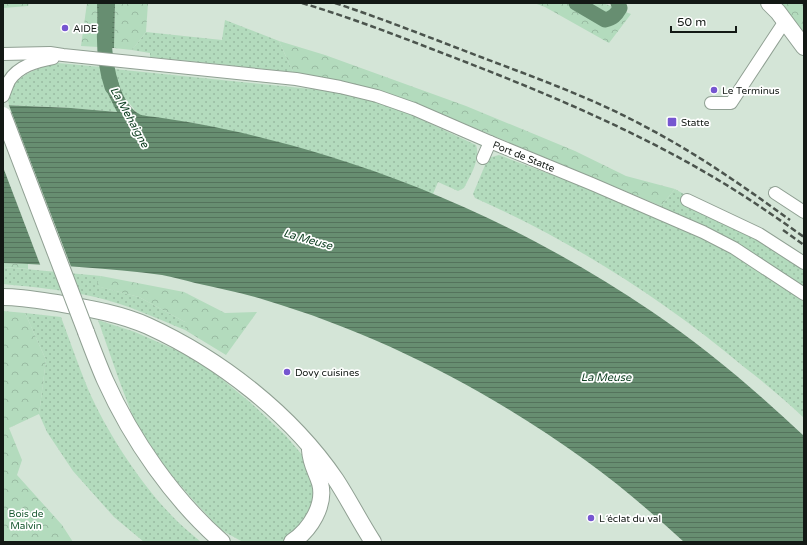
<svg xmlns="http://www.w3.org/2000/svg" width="807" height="545" viewBox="0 0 807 545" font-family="'Varela Round',sans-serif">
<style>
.grass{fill:url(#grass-dots)}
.forest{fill:url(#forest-crowns)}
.water{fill:url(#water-rules)}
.pier{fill:#d4e5d7}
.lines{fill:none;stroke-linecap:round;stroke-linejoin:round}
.river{stroke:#678e71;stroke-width:15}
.minor-casing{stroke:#90a093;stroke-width:14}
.major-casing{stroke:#90a093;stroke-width:18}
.minor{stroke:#fff;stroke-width:12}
.major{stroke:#fff;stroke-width:16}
.rail{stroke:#4b544d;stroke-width:2.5;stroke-dasharray:6 3;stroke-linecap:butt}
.major-bridge-casing{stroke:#90a093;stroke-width:18;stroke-linecap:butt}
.major-bridge{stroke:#fff;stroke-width:16}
.poi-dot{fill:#7656d0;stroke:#fff;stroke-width:1.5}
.labels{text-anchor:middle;stroke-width:3.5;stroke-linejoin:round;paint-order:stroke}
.poi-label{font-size:10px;fill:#131915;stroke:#fff;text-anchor:start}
.street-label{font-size:10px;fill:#131915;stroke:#fff}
.park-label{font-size:10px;fill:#1b5a33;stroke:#fff}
.water-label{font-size:11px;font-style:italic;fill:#0a3c1e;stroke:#fff}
</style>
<defs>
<pattern id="grass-dots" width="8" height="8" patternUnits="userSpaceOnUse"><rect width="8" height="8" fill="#b3dbbd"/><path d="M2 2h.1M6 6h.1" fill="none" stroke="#99bba2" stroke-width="1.8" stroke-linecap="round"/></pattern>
<pattern id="forest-crowns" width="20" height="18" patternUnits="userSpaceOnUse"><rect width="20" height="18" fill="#b3dbbd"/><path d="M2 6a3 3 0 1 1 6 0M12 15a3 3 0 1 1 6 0" fill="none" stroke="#99bba2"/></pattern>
<pattern id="water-rules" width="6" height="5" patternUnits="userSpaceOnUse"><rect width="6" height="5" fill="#678e71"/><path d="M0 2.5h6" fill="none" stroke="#54735c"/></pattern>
</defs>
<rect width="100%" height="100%" fill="#d4e5d7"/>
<g class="grass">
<polygon points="225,20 279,41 293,72 150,57 150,53 132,50 146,32 222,40"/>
<path d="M 58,63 L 101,67 L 107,92 L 118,112 L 71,108 L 9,105 C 2,80 40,66 58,63 Z"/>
<path d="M 114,69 L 341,92 L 382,102 L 416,117 L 476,145 C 481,159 470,176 464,188 L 458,191 L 438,182 L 433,194 L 365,169 L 290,146 L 199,124 L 139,115 L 125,98 L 118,85 Z"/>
<path d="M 499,155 C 573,183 649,209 719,246 C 748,262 776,281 804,300 L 804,418 C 785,400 765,383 744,367 C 663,299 572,241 475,198 L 473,194 L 488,158 Z"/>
<polygon points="675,189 804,263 804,294 666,215 661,206"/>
<path d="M 3,267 L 101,276 L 97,286 L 139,297 L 185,322 L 185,330 C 156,318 126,304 95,297 C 64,290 34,287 3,284 Z"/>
<path d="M 25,313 L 61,317 C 70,341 78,365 88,389 C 107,433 143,488 178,522 C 185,529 193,535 201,542 L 144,542 L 114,517 L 73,471 L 47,432 L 39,414 L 46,360 Z"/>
<polygon points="98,320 135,332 185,354 212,371 251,403 286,436 310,464 316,503 294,535 281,542 243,542 221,530 194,501 167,470 135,422 119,380"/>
</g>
<g class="forest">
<polygon points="3,3 29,3 28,6 3,8"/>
<polygon points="87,3 97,3 98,47 81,46"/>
<polygon points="115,3 148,3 146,32 132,50 114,48"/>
<polygon points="534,3 603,3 631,14 609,43 545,7"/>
<polygon points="774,3 804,3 804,36"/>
<polygon points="279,41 325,55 466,106 575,151 626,176 675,189 661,206 415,103 341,81 293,72"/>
<polygon points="3,263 28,264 28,269 3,267"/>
<polygon points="101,276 184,292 225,313 257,312 226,355 185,330 185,322 139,297 96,286"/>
<polygon points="3,311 25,313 46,360 39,414 9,428 22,460 17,475 62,525 73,542 3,542"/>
</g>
<g class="water">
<polygon points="97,3 115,3 114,48 98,47"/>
<path d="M 101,67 L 114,69 C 118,83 125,106 139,114 C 143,116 150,116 155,117 C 169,119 184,121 199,124 C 242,132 286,143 328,156 C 442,191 552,244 651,311 C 706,348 756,391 804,436 L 804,542 L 684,542 C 652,513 620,485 585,460 C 488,390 379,334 265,300 C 242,293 218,288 195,283 C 184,280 173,277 162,275 C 109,268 56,265 3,263 L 3,105 L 71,108 L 117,112 L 107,92 Z"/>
</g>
<polygon class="pier" points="3,103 8,103 72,269 41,267 3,167"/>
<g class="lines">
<g class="river">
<path d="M 107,3 C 103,30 103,60 112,87"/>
<path d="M 576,3 L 605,20 C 613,18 616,15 620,8 L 618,3"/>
</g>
<g class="minor-casing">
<g id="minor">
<polyline points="3,54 50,53 63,55 296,79 340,87 377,96 414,109 490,142 592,184 703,232 734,248 804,294"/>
<path d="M 3,96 C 5,91 7,85 9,81 C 18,66 37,61 53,58"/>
<polyline points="711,103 731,103 785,21"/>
<polyline points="483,158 490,142"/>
<polyline points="775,193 804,212"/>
<polyline points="687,200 759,234 804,263"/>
</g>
</g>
<g class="major-casing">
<g id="major">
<polyline points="769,3 778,12 804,47"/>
<path d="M 3,297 C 23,297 43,301 63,304 C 92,309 121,314 148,326 C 220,359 291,414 336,480 C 349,500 360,522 373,542"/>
<path d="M 86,332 C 92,348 98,364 105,380 C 132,440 173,499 222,542"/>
<path d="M 292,542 C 310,530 326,505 320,483 C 316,470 311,465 310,450"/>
</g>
</g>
<use href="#minor" class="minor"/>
<use href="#major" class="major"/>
<g class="rail">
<path d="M 302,3 C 352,18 401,37 450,56 C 536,89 628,127 708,174 C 741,193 773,215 804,237"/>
<path d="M 335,3 C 386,20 436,40 486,59 C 539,79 594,99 644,126 C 696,153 743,186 790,220"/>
<polyline points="783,230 804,245"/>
</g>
<g class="major-bridge-casing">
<polyline id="major-bridge" points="3,115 86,332"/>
</g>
<use href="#major-bridge" class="major-bridge"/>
</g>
<g class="poi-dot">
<circle cx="65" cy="28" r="4"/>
<circle cx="714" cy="90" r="4"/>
<rect x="667" y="117" width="10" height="10" rx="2"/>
<circle cx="287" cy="372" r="4"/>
<circle cx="591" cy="518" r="4"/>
</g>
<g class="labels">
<g class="poi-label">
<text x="73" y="32">AIDE</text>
<text x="722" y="94">Le Terminus</text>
<text x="681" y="126">Statte</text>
<text x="295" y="376">Dovy cuisines</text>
<text x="599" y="522">L´éclat du val</text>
</g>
<g class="street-label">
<text transform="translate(524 156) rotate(22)" y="4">Port de Statte</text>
</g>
<g class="park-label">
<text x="26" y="517">Bois de<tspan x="26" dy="12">Malvin</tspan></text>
</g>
<g class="water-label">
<text transform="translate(130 117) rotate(61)" y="4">La Mehaigne</text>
<text transform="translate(308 239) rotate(16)" y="4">La Meuse</text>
<text x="606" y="381">La Meuse</text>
</g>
</g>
<rect width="807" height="545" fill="none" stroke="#131915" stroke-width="8"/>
<path d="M671 26v6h65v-6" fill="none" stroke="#131915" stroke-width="2"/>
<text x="677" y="26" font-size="12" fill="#131915" stroke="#ffffff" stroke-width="3" paint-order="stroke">50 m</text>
</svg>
